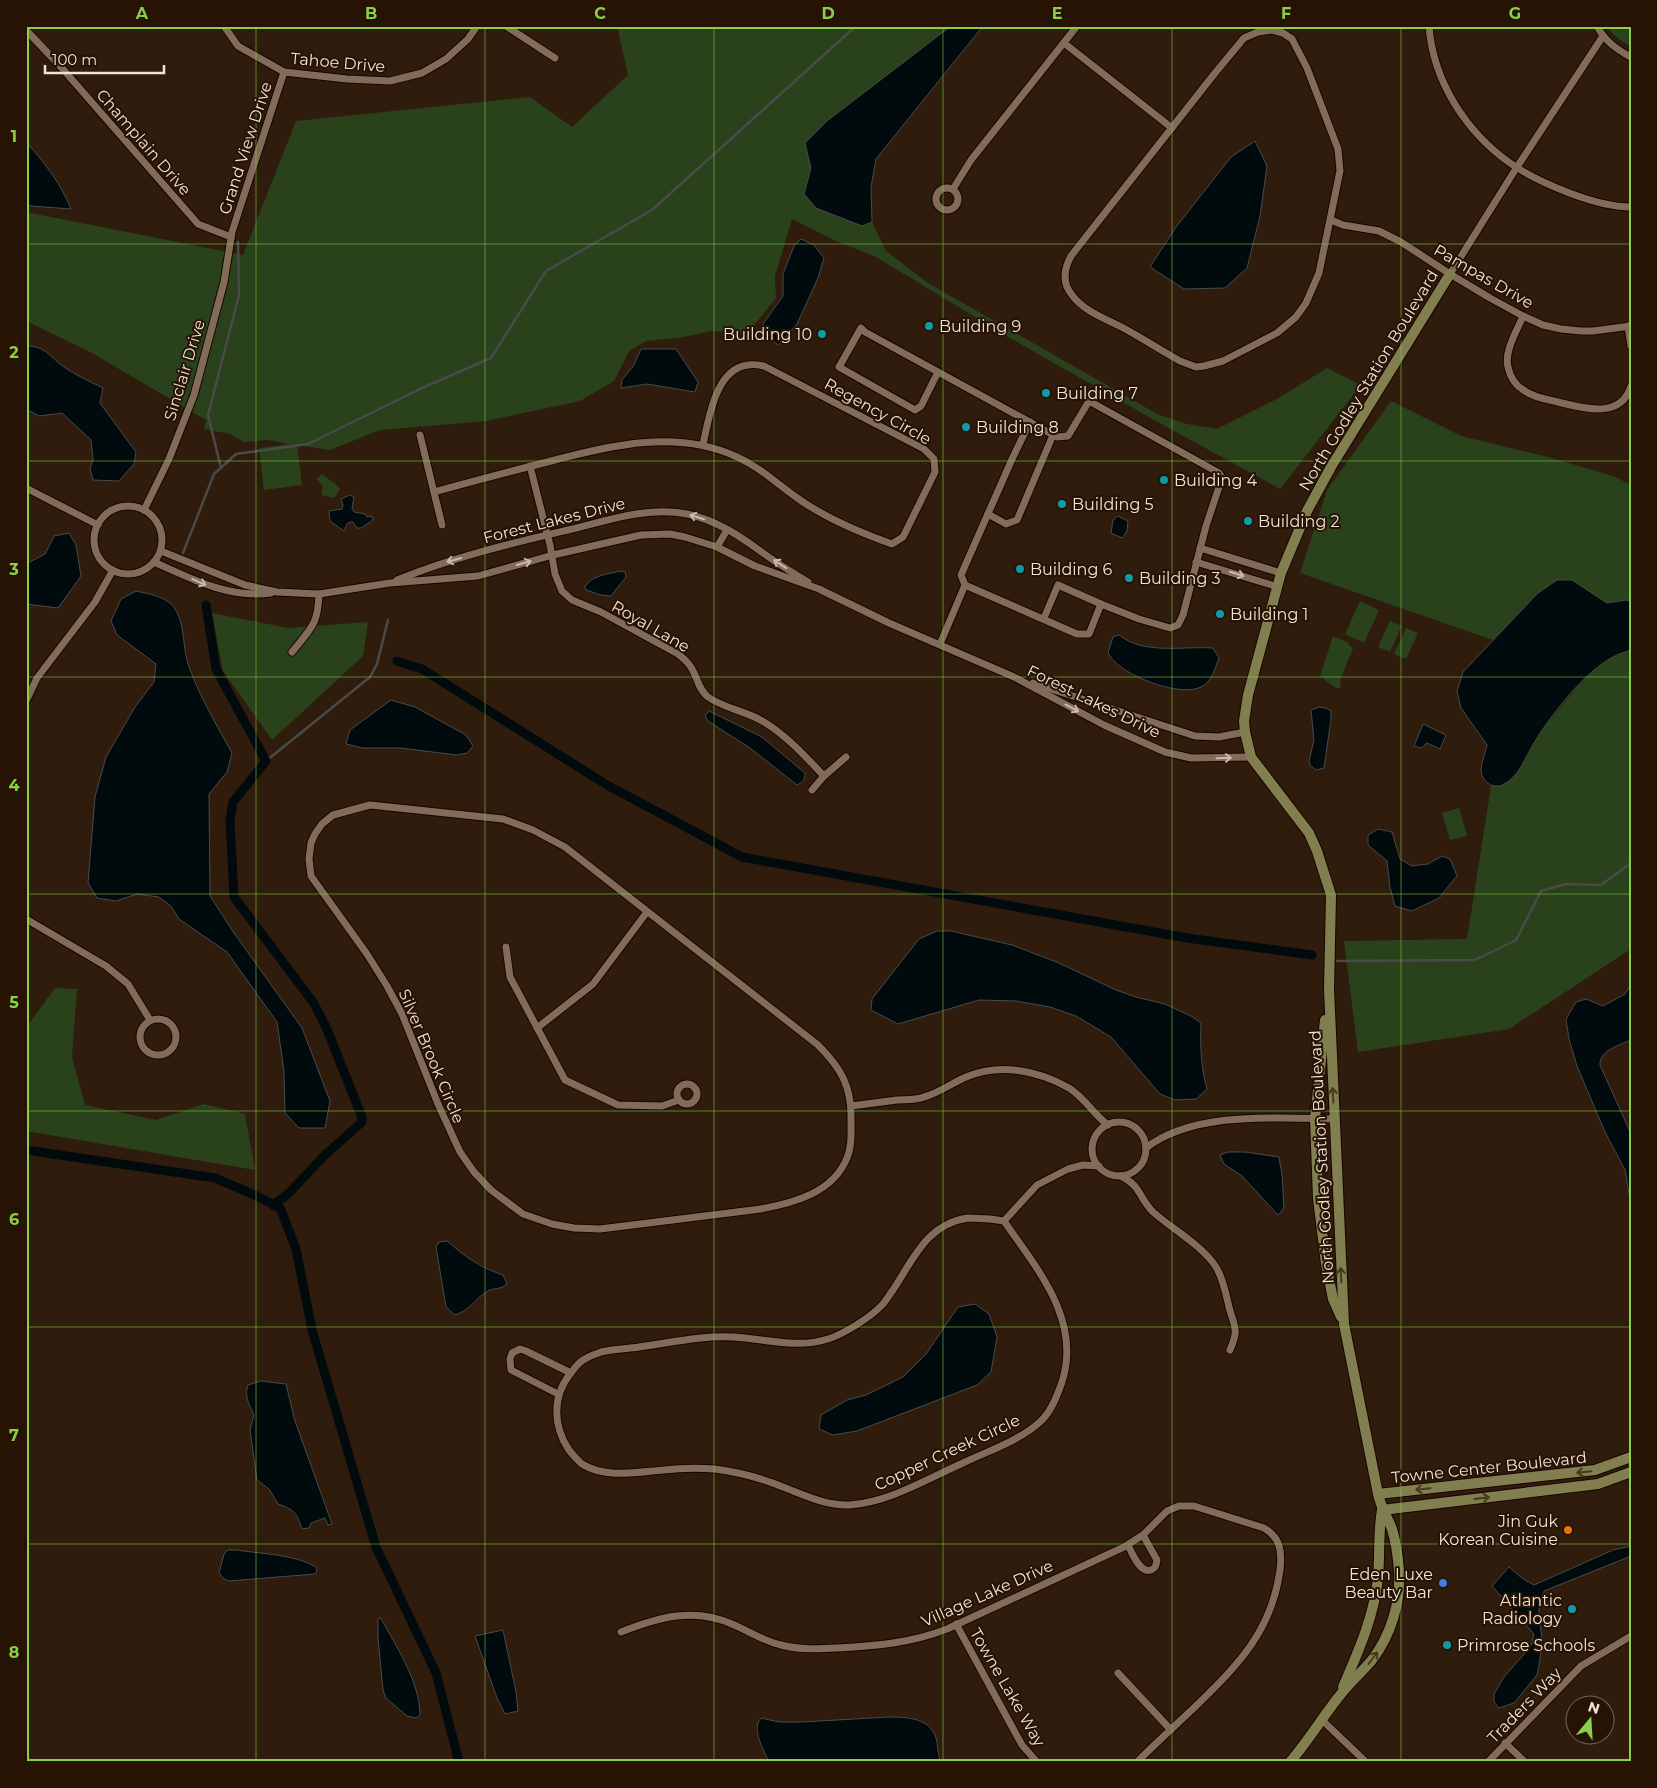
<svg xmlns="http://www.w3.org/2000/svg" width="1657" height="1788" viewBox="0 0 1657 1788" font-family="Montserrat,sans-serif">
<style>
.green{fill:#29421c}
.water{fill:#010a0c;stroke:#494b4a}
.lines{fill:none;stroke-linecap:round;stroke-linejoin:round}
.stream{stroke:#494b4a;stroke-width:2.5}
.canal{stroke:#010a0c;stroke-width:9}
.street-casing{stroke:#170600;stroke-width:9}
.secondary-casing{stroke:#170600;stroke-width:12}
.street{stroke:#836b59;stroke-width:7}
.secondary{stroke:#817f4f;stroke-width:10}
.oneway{stroke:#cab9ac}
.oneway2{stroke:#46391e}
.grid{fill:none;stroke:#89cf48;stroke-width:1;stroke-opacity:0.55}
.culture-dot{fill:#0f9aa8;stroke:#261304;stroke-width:2}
.food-dot{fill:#e8710a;stroke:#261304;stroke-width:2}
.shop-dot{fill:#3f7fe0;stroke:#261304;stroke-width:2}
.labels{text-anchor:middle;stroke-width:4;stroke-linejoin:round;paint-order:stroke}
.street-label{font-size:16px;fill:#f1e3d9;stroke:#261304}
.poi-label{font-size:16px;fill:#f1e3d9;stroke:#261304;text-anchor:start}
.neatline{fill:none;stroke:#89cf48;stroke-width:2}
.grid-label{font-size:16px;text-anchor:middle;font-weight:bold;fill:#89cf48}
</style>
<rect width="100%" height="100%" fill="#301c0c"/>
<g class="green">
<polygon points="617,26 951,26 827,121 805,143 811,168 804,194 862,226 872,222 886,251 928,283 1157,414 1187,424 1217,429 1277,399 1327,368 1361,385 1280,489 1156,421 1010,338 876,257 836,241 792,219 775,276 776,298 747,334 711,331 684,337 646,341 629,351 614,381 580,401 486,421 380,430 330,450 297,445 302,485 264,490 259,448 290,444 268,440 244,442 230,434 204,429 206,420 92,353 26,321 26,212 243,255 296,121 530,97 572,127 628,75"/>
<path d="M 1607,26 L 1631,26 L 1631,46 C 1622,42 1612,35 1607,26 Z"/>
<polygon points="1391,401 1461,436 1548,457 1613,476 1631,485 1631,601 1626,600 1607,603 1593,595 1538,593 1493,640 1300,573 1327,490"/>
<path d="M 322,474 C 328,480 335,482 340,489 L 334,498 L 321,495 L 323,487 L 317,479 Z"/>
<polygon points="1360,601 1379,610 1364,643 1345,634"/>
<polygon points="212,613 288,628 368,622 363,656 272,740 223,671"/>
<polygon points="1390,621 1402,626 1390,652 1378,647"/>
<polygon points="1406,628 1418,633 1406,659 1394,654"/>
<polygon points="1333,636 1347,642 1353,649 1341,677 1340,688 1336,688 1320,676"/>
<polygon points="1631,650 1631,949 1509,1029 1358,1052 1344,941 1467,939 1491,786 1502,785 1525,761 1533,745 1546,725 1578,686 1593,671 1613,657"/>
<polygon points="1459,808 1467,836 1450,840 1442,813"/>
<polygon points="55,988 77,989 72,1057 85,1105 156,1120 204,1104 245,1114 255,1170 26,1131 26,1028"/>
</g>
<g class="water">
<polygon points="951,26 983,26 876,159 871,187 872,222 862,226 816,208 804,194 811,168 805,143 827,121"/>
<polygon points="1255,141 1267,166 1260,216 1247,268 1225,288 1184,289 1150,267 1176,227 1231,157"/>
<path d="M 26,142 C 45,163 61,184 71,209 L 31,206 L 26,203 Z"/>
<polygon points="801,239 814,245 824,258 818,278 797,324 778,345 764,332 763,324 783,296 783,274 794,246"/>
<path d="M 26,346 C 44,346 48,354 60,364 C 73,374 89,381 103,388 L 100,403 L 136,452 L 134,464 L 119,481 L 93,480 L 90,469 L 93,459 L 91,440 L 62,413 L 39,416 L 26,409 Z"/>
<polygon points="641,349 676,349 698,382 695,392 647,384 621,388 622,380 634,365"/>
<polygon points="350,495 354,497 352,508 354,512 365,514 367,517 372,516 373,520 361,528 357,528 353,522 350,522 347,524 344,531 330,521 329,511 342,509 343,505 341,499"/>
<polygon points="1118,516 1128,521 1127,531 1122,538 1111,533 1113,520"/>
<polygon points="69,533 76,545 81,576 58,608 26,604 26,564 45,554 54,536"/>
<path d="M 621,571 L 625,572 L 626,577 L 611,596 L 601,595 L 586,590 L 585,587 C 591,575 609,574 621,571 Z"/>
<path d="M 1557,580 L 1572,580 L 1607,603 L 1626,600 L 1631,601 L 1631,650 C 1625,652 1618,654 1613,657 C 1585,671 1550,716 1534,743 C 1525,757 1519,778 1502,785 C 1498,787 1491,786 1488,783 C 1475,774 1484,759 1487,745 L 1461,708 L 1457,691 L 1463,672 L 1538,593 Z"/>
<path d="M 136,591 C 149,594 165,596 174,607 C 186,625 182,648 189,667 C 200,697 216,724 232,753 L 227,772 L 209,794 L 210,896 L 234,933 L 302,1028 L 330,1101 L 325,1128 L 299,1128 L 285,1113 L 284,1071 L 277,1022 L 227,952 L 179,919 L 171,906 L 159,897 L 137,894 L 116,901 L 97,898 L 88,883 L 95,797 L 106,757 L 135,707 L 154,682 L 156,664 L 117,635 L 111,621 L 121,599 Z"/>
<path d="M 1119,635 C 1144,655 1183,646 1213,648 L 1219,658 C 1215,668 1212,682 1201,687 C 1180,697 1131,678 1115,662 C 1112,660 1110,656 1108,653 L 1113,637 Z"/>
<polygon points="391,700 415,707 466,735 473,746 467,753 457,755 400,748 363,748 346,744 350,730"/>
<polygon points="1319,707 1326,708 1331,711 1331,719 1324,768 1316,770 1310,765 1309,761 1314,740 1311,710"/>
<path d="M 709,711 L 762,737 L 805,773 C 805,780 803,782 797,785 L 750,748 L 708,721 L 705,716 Z"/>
<polygon points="1423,724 1446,735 1440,749 1427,743 1421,748 1414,746"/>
<polygon points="1378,829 1392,832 1400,859 1412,866 1428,864 1442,856 1450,859 1457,876 1439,898 1412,911 1395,906 1390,887 1387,861 1368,845 1368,835"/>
<path d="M 937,931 L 951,931 L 1012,945 L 1059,963 L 1116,990 L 1136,997 L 1165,1004 L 1191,1016 L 1201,1023 C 1200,1047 1201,1067 1207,1089 L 1196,1099 L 1175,1100 L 1160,1094 L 1111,1037 L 1076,1016 L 1050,1007 L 1016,1001 L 979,1000 L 898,1024 L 871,1010 L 872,999 L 919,939 Z"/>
<path d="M 1630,986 L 1631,1040 C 1619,1045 1599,1051 1600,1065 L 1631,1134 L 1631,1205 L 1625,1170 L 1605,1132 L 1577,1066 L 1569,1039 L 1566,1019 L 1576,1002 L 1586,999 L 1603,1006 L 1625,994 Z"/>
<polygon points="1228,1152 1245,1152 1279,1157 1282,1175 1284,1208 1278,1215 1242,1176 1224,1164 1220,1155"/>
<path d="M 447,1241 C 466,1257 479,1267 503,1275 L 507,1284 C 498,1291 495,1287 488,1291 C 475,1298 471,1310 455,1315 L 446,1307 L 436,1247 L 439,1242 Z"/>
<polygon points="975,1304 989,1314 997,1337 991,1372 977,1385 857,1431 833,1435 819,1429 821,1415 847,1400 866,1395 903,1377 926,1354 958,1307"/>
<path d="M 261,1381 L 286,1384 L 295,1421 L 332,1524 L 328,1525 L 325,1518 L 311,1523 L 309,1528 L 302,1529 C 296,1512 295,1510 278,1504 L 269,1489 L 257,1480 L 250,1430 L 254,1415 C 249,1404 244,1396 248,1385 Z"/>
<polygon points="1631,1546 1631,1556 1544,1591 1539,1603 1539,1617 1542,1638 1540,1659 1537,1675 1514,1703 1499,1708 1494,1702 1494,1694 1504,1677 1531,1646 1534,1634 1492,1586 1509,1567 1523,1579 1534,1585 1613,1550"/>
<path d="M 228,1550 L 237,1550 C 260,1554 295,1554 316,1567 L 317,1571 L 315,1574 L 229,1581 L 224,1579 L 219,1573 L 224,1554 Z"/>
<path d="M 380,1617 C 396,1646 419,1680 420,1714 L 417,1718 L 407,1716 L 386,1698 L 383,1690 L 378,1637 L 378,1619 Z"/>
<polygon points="503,1630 516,1692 518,1711 505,1714 497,1698 475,1636"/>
<path d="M 889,1717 C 908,1717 933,1718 937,1742 C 938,1750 938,1755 941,1762 L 769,1762 C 764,1751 751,1728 761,1718 L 779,1722 L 802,1722 Z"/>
</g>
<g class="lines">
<g class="stream">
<polyline points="221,468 208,415 239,295 238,242"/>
<polyline points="183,553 214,474 236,454 308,444 422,388 491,358 546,271 652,210 856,26"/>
<polyline points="266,761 370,677 377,664 388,620"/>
<polyline points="1337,961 1475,960 1516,940 1541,891 1566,884 1601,885 1631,863"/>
</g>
<g class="canal">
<polyline points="206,605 216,669 266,761 233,802 230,821 234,897 313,1002 326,1027 362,1117 362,1122 325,1155 288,1194 273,1205"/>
<polyline points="397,661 422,669 607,785 742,857 1187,938 1312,955"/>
<polyline points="26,1150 215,1178 257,1196 280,1208 296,1249 312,1330 376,1547 436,1673 459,1762"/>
</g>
<g class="street-casing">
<g id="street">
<polyline points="224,26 238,46 284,72 347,79 390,81 422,73 446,59 468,39 477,26"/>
<polyline points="506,26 555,58"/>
<path d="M 1429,26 C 1433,81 1466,132 1510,163 C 1528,176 1551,186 1572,194 C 1591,201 1610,207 1631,207"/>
<path d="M 1597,26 C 1604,40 1617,50 1631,57"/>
<polyline points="26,30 61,67 198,224 231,237"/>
<path d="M 1272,30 L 1283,33 L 1292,39 L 1307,68 L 1338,149 L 1340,171 L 1319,273 L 1306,303 L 1296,317 L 1277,333 L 1223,361 L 1204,366 L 1196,367 L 1180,361 C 1162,351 1145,340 1127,330 C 1109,320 1084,312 1072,295 C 1062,283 1064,269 1071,256 L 1215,73 L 1244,38 L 1258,32 Z"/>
<polyline points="1064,43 1172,128"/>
<circle cx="947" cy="199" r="11"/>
<polyline points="953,189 971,160 1077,26"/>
<polyline points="1331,220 1343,225 1379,231 1401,242 1450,274 1490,298 1523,316 1543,325 1561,329 1581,331 1593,331 1631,326"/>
<polyline points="1450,274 1517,167 1603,36"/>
<path d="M 1523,316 C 1517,331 1504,351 1508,367 C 1510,376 1514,384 1522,389 C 1532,397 1546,399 1558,402 C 1582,408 1621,420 1631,386"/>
<polyline points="1628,326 1631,346"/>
<polyline points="938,372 921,406 915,410 839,367 861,328 865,332 1057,437 1068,436 1089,401 1219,473 1222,478 1206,526 1183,615 1178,625 1170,628 1139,619 1101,604 1058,585 1044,618"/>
<polyline points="1030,422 1013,457 961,575 965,585 1077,634 1089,634 1101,604"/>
<polyline points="420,435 442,525"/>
<path d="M 530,466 L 550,545 L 555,574 L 562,591 L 572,600 L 601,612 L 678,654 C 684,659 690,663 693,671 C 698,680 699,690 708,697 C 725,709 747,711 764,722 C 787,736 806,757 824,776"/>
<polyline points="26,488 98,525"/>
<path d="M 434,492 C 473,481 512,471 551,461 C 612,445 678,429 737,457 C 762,468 780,487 803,502 C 830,520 861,533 892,544 L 903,537 L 935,472 L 934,459 L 924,449 L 764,366 C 759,365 753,364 748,365 C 715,369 709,419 703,444"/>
<circle cx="128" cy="540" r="34"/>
<polyline points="144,510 169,459 194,395 224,282 232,232 284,72"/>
<polyline points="988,514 1006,524 1017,520 1053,435"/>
<polyline points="717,547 727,530"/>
<polyline points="1200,548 1281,573"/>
<polyline points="161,551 245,585 277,592 319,594 390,583 478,576 553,555 641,535 670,534 685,537 717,547 755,566 819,589 889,623 1014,677 1104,725 1165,752 1191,758 1251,757"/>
<path d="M 154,562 C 191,579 230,599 271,593"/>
<polyline points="1196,562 1278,587"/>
<path d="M 397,580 C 453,557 509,544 568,530 C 606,521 647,506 687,514 C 716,520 740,536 763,553 C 778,564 793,573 808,582"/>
<polyline points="940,644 965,585"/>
<path d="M 292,652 C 311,628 318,625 319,594"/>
<polyline points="1033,683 1195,736 1219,737 1245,732"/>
<polyline points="26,701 37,678 95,602 113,570"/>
<polyline points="812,790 824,776 846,757"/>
<path d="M 370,805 L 503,819 L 533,830 L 565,847 L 818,1045 C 841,1068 852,1087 851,1120 C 851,1133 852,1146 847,1158 C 833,1193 793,1203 761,1209 L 600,1229 L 574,1228 L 552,1224 L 523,1214 L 491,1190 L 474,1172 L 460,1152 L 438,1104 L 402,1014 L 387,986 L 367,954 L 311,876 L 309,859 L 311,843 L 315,834 L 322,824 L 333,815 Z"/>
<polyline points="26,919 106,966 128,984 150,1020"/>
<polyline points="506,947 510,977 565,1080 618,1105 662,1106 679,1100"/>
<circle cx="158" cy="1037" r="18"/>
<polyline points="537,1028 593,984 647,912"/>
<circle cx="687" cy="1094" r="10"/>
<path d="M 851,1106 C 867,1104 882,1102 897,1100 C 906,1100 916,1100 924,1097 C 939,1093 952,1083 966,1077 C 1000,1063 1037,1070 1069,1088 C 1085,1098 1093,1114 1108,1125"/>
<circle cx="1119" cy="1149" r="27"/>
<path d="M 1146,1148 C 1194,1111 1276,1118 1335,1119"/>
<path d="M 1121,1176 C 1141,1186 1139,1198 1153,1212 C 1172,1229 1203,1246 1216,1267 C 1223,1278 1226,1294 1229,1307 C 1235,1329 1239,1329 1230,1350"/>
<path d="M 968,1218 L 990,1219 L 1004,1221 C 1037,1269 1082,1320 1062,1382 C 1057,1396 1052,1410 1041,1421 C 1021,1440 988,1451 963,1463 C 927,1479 890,1502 850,1505 C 826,1506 804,1495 783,1487 C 761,1478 738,1472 715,1469 C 698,1468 681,1468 664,1470 C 638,1472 606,1479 582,1464 C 577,1460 573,1455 569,1450 C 553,1426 552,1397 570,1374 C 574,1369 578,1363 583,1360 C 588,1357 595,1354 601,1352 C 613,1349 626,1349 639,1347 C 669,1343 702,1335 734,1337 C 766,1339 796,1349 828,1339 C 844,1334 871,1317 882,1305 C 886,1301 889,1295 893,1290 C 914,1258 927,1224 968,1218 Z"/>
<polyline points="1004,1221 1037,1185 1068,1169 1083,1165 1099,1166"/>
<polyline points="558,1394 511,1370 510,1359 512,1353 520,1349 526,1351 571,1373"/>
<path d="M 1128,1545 C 1132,1553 1140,1574 1151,1570 C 1156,1568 1156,1565 1157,1560 L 1143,1535"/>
<polyline points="956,1624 1022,1745 1037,1762"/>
<path d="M 621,1632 C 659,1617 694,1607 732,1624 C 749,1631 763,1641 781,1645 C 800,1650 819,1649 838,1648 C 876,1646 911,1643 947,1629 L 1124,1547 L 1143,1535 L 1167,1511 L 1179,1506 L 1194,1506 L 1264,1528 C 1281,1538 1282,1552 1280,1570 C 1272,1630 1239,1664 1198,1704 C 1178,1723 1157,1742 1137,1762"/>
<polyline points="1118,1673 1171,1730"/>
<polyline points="1322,1720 1366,1762"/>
<polyline points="1505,1743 1525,1762"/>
<polyline points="1488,1762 1581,1666 1631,1636"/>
</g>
</g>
<g class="secondary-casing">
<g id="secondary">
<polyline points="1325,1020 1315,1119 1318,1198 1326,1264 1333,1299 1341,1317"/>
<polyline points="1378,1494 1595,1470 1631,1457"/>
<polyline points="1382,1510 1598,1484 1631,1472"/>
<path d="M 1343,1687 C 1358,1652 1374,1617 1378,1578 C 1380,1555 1378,1532 1382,1510"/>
<path d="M 1290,1762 C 1309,1740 1323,1716 1341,1694 C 1350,1682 1362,1672 1372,1660 C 1391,1635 1401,1602 1399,1571 C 1398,1557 1396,1542 1392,1529 C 1387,1516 1381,1508 1378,1494 L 1344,1324 L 1329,989 L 1331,895 L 1317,851 L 1309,833 L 1251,757 L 1245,732 L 1244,721 L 1248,695 L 1281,573 L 1307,511 L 1331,467 L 1450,274"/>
</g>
</g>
<use href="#street" class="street"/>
<use href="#secondary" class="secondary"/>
</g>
<defs><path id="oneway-shaft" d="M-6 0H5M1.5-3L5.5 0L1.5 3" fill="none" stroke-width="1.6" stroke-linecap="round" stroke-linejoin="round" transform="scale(1.25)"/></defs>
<g class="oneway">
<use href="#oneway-shaft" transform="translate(697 517) rotate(-163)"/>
<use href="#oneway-shaft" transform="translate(454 560) rotate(164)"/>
<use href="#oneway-shaft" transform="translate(524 563) rotate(-16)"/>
<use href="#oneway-shaft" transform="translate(780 564) rotate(-147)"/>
<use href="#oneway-shaft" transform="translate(1237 574) rotate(17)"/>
<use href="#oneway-shaft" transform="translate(199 582) rotate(24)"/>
<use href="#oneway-shaft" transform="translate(1072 708) rotate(28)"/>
<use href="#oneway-shaft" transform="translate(1224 758) rotate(-2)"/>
</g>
<g class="oneway2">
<use href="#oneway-shaft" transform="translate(1333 1095) rotate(-93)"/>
<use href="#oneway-shaft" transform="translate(1341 1275) rotate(-93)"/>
<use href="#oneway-shaft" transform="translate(1584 1472) rotate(174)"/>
<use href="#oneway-shaft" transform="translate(1423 1489) rotate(174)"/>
<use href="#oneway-shaft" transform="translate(1482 1498) rotate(-7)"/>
<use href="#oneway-shaft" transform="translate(1373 1658) rotate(-53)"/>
</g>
<path class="grid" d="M 256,26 L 256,1762M 485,26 L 485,1762M 714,26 L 714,1762M 943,26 L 943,1762M 1172,26 L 1172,1762M 1401,26 L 1401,1762M 26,244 L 1631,244M 26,461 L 1631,461M 26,677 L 1631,677M 26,894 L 1631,894M 26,1111 L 1631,1111M 26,1327 L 1631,1327M 26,1544 L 1631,1544"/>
<g class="culture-dot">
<circle cx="929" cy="326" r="5"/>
<circle cx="822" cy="334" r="5"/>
<circle cx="1046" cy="393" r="5"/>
<circle cx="966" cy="427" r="5"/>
<circle cx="1164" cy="480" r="5"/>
<circle cx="1062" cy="504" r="5"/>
<circle cx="1248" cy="521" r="5"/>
<circle cx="1020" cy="569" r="5"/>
<circle cx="1129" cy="578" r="5"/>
<circle cx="1220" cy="614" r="5"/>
<circle cx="1572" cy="1609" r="5"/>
<circle cx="1447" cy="1645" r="5"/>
</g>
<circle class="food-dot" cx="1568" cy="1530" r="5"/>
<circle class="shop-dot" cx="1443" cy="1583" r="5"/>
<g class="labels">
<g class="street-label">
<text transform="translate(338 62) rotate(5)" y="6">Tahoe Drive</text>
<text transform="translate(144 142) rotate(49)" y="6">Champlain Drive</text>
<text transform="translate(245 148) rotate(-72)" y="6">Grand View Drive</text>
<text transform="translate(1484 276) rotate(30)" y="6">Pampas Drive</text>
<text transform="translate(184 370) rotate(-73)" y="6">Sinclair Drive</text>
<text transform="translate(1368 380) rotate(-59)" y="6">North Godley Station Boulevard</text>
<text transform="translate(878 411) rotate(29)" y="6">Regency Circle</text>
<text transform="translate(554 520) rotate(-14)" y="6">Forest Lakes Drive</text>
<text transform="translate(651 626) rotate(30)" y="6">Royal Lane</text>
<text transform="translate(1094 701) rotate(26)" y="6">Forest Lakes Drive</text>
<text transform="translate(432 1056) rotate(67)" y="6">Silver Brook Circle</text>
<text transform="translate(1321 1157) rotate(-93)" y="6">North Godley Station Boulevard</text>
<text transform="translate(947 1452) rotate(-25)" y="6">Copper Creek Circle</text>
<text transform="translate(1489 1467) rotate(-6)" y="6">Towne Center Boulevard</text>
<text transform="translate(987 1593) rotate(-24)" y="6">Village Lake Drive</text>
<text transform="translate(1008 1687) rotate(60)" y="6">Towne Lake Way</text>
<text transform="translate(1524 1705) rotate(-46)" y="6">Traders Way</text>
</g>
<g class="poi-label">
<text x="939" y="332">Building 9</text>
<text x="812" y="340" text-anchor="end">Building 10</text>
<text x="1056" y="399">Building 7</text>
<text x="976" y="433">Building 8</text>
<text x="1174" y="486">Building 4</text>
<text x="1072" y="510">Building 5</text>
<text x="1258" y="527">Building 2</text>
<text x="1030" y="575">Building 6</text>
<text x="1139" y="584">Building 3</text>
<text x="1230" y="620">Building 1</text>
<text x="1558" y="1527" text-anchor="end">Jin Guk<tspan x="1558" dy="18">Korean Cuisine</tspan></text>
<text x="1433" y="1580" text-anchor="end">Eden Luxe<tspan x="1433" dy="18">Beauty Bar</tspan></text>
<text x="1562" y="1606" text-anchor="end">Atlantic<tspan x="1562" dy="18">Radiology</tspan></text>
<text x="1457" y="1651">Primrose Schools</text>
</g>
</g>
<rect width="1657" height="1788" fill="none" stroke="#261304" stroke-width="55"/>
<g transform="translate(1590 1720) rotate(18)"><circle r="24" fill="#261304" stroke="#776659"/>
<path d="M0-4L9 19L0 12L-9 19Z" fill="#89cf48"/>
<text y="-8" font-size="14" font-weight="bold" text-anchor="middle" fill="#f1e3d9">N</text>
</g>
<path d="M45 65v8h119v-8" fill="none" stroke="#f1e3d9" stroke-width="2.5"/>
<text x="52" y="65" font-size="15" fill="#f1e3d9" stroke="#261304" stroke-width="4" paint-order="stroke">100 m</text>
<rect x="28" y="28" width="1602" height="1732" class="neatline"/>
<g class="grid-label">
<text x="142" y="19">A</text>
<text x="371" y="19">B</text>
<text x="600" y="19">C</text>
<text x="828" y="19">D</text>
<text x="1057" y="19">E</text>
<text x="1286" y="19">F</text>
<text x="1515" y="19">G</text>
<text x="14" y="142">1</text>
<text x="14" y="358">2</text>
<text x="14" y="575">3</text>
<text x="14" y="791">4</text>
<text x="14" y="1008">5</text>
<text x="14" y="1225">6</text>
<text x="14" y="1441">7</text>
<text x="14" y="1658">8</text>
</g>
</svg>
